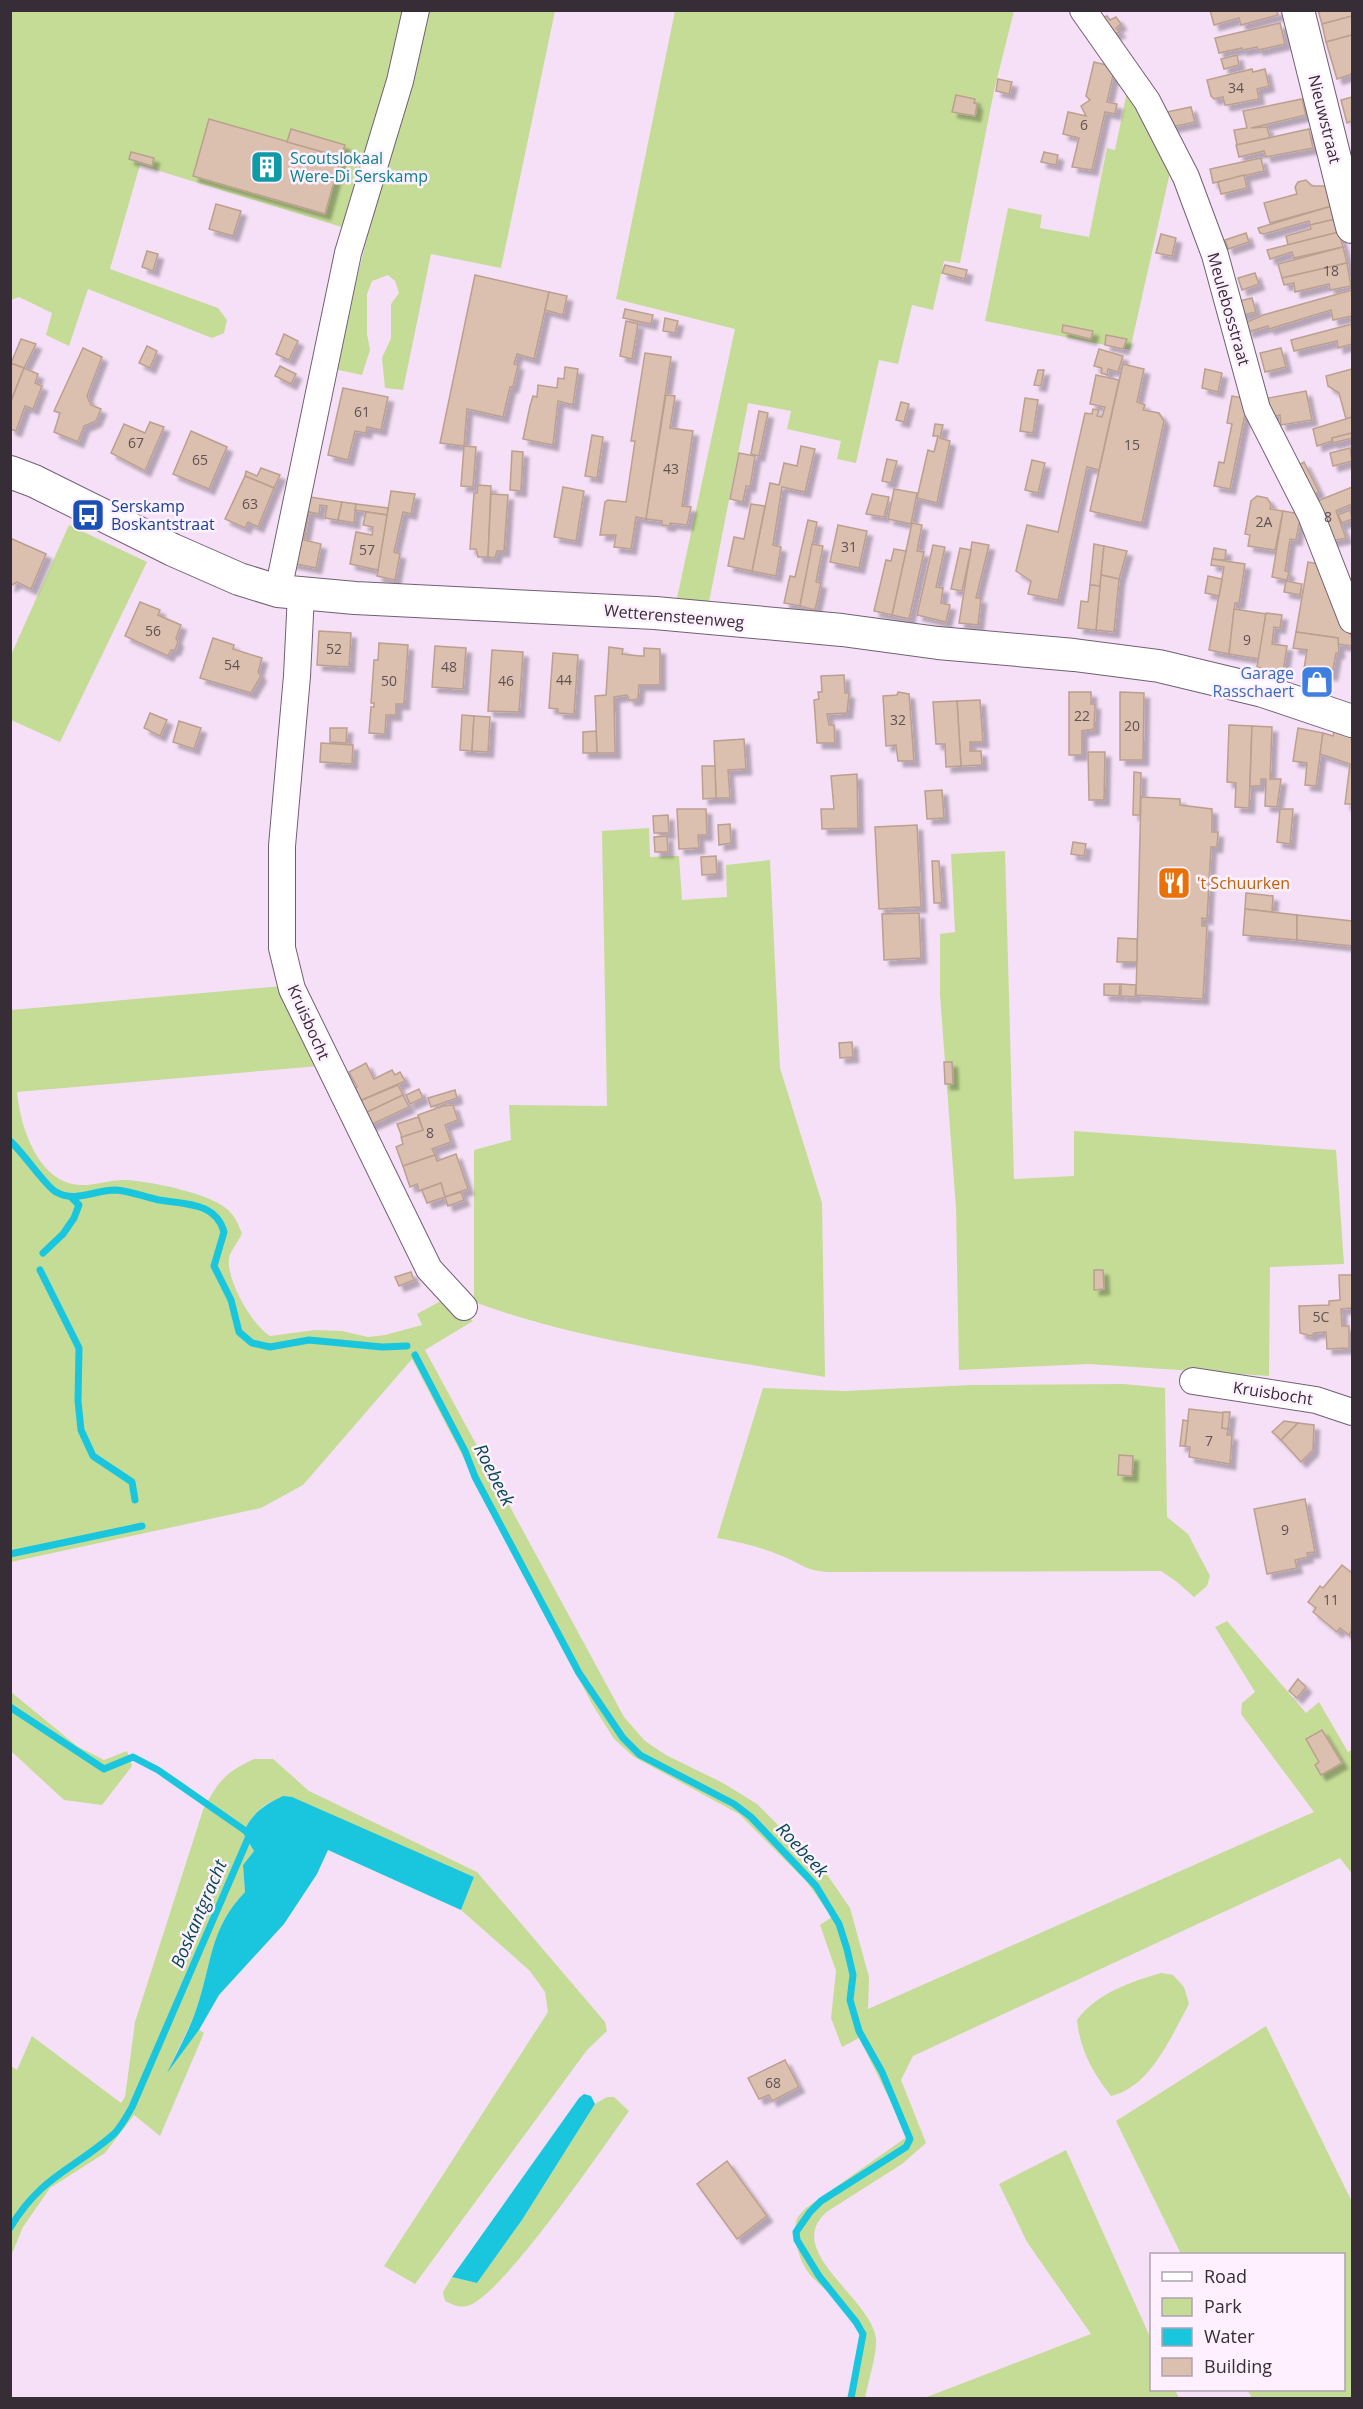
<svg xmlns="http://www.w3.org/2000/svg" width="1363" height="2409" viewBox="0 0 1363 2409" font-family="'Open Sans',sans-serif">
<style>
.green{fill:#c5dc96}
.water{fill:#1ac6de}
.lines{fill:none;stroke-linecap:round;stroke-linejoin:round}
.stream{stroke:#1ac6de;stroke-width:7}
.building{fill:#dbbfaf;stroke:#bba090;stroke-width:1.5;filter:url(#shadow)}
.minor-casing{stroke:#725f73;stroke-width:28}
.tertiary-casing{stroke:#725f73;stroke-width:34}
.minor{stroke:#fff;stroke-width:26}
.tertiary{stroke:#fff;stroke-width:32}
.labels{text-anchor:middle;stroke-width:5;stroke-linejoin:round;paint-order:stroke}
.number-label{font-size:14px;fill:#5f5254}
.street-label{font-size:16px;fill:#362d36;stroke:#fef0fe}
.culture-label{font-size:16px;fill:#0d838f;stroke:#fef0fe;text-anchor:start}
.transit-label{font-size:16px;fill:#164399;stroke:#fef0fe;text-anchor:start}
.shop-label{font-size:16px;fill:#366cbe;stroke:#fef0fe;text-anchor:end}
.food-label{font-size:16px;fill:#c56008;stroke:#fef0fe;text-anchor:start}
.water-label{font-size:18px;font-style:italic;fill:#034953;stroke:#fef0fe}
</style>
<defs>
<filter id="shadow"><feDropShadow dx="5.5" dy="5.5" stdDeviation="1.5" flood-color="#0004"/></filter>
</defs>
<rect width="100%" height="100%" fill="#f6e0f7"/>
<g class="green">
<polygon points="10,11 409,11 348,229 140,165 110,269 218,308 227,320 224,333 212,338 88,289 69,346 46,335 52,313 19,297 11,300"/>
<polygon points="424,11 555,11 501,268 431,254 403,390 385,388 382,358 391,338 391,304 399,293 395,281 388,275 372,281 367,294 367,334 370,350 362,375 334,369"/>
<polygon points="675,11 1014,11 994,91 960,263 944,261 933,310 912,305 898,364 879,360 856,463 837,459 841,441 787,429 791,411 748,403 709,602 677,598 735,329 616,299"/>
<polygon points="1128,87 1173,159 1130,350 985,321 1008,208 1042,215 1040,228 1089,237 1107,148 1115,150"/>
<polygon points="69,525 147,562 60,742 11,720 11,655"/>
<path d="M 649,828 L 650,857 L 679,856 L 682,900 L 727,897 L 726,865 L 770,860 L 780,1068 L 822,1203 L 825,1377 C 708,1357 586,1343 474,1302 L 474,1150 L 511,1140 L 509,1105 L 607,1106 L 602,831 Z"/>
<polygon points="1005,851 1014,1179 1074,1176 1074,1131 1336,1150 1344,1264 1270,1267 1269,1376 1089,1364 959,1370 956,1208 940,995 940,934 955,932 951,854"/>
<path d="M 282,986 L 319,1066 L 17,1092 C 20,1127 39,1185 82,1185 C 97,1185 113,1179 128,1180 C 152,1182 216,1194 231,1213 C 236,1218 239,1227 242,1233 C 239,1242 231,1249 229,1258 C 226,1280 252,1325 270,1336 L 315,1330 L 342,1331 L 368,1337 L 385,1335 L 422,1325 L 417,1314 L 446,1298 L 473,1321 L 425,1350 L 624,1717 L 645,1741 L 666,1755 L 723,1783 L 757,1804 L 826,1873 L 850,1908 L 869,1977 L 868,2009 L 1314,1812 L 1241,1714 L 1242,1703 L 1255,1692 L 1215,1627 L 1227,1621 L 1306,1713 L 1319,1702 L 1348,1752 L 1352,1750 L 1352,1874 L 1340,1858 L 913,2056 L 901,2080 L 926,2143 L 902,2164 L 828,2211 C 780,2250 872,2298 876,2339 C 877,2355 868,2382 865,2398 L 847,2398 C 854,2380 866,2346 857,2327 C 848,2308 828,2293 814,2279 C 801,2267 790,2236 797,2219 C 798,2216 803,2211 806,2208 L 908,2136 L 859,2038 L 842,2047 L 831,2018 L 836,1971 L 820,1925 L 832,1917 L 806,1881 L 739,1814 L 634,1757 L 614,1739 L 592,1704 L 412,1359 L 303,1485 L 261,1508 L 11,1562 L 11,1010 Z"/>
<path d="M 1124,1384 L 1165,1388 L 1167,1517 L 1188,1534 L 1210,1576 L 1207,1586 L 1194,1597 L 1177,1582 L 1161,1571 L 827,1572 C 804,1570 802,1564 782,1556 C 761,1547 740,1542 717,1538 L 763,1388 L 844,1391 L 972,1385 Z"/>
<polygon points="11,1692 77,1746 104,1760 127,1751 132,1766 102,1805 64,1800 11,1751"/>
<path d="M 254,1759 L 273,1759 L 309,1791 L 477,1872 L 605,2022 L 607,2031 L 587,2050 L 415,2284 L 384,2266 L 548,2012 L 545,1992 L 530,1971 L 461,1910 L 474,1877 L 292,1798 C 270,1795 251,1814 243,1833 L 254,1851 L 243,1865 L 245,1892 C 210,1927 212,1967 196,2010 C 189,2030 177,2049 169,2069 L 199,2030 L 204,2033 L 160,2136 L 134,2115 L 105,2153 L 50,2188 L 23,2227 L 11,2256 L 11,2066 L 17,2070 L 32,2036 L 121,2103 L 125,2097 L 135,2022 L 203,1810 C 217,1783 225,1772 254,1759 Z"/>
<path d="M 1161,1973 L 1173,1975 L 1184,1987 L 1189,2004 C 1171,2036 1151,2087 1111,2096 C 1093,2073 1080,2050 1077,2020 C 1097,1993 1130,1982 1161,1973 Z"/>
<polygon points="1266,2026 1352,2202 1352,2398 1252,2398 1247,2390 1344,2390 1344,2254 1181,2254 1116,2121"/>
<path d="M 607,2097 L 614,2097 L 629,2111 C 604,2146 501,2298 467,2306 C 458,2308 452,2304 445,2301 L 443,2292 L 452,2277 L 477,2283 L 522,2220 L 595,2104 Z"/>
<polygon points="1066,2150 1151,2339 1152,2390 1175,2390 1179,2398 924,2398 1091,2334 1027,2242 999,2184"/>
</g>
<g class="water">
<path d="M 283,1796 L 292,1797 L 474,1877 L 461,1910 L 328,1850 L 317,1874 L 284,1924 L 219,1995 L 199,2030 L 167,2073 C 177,2052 189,2031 196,2010 C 212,1965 209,1929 245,1892 L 243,1865 L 254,1851 L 243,1833 C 252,1813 264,1805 283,1796 Z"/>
<polygon points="584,2094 591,2096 595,2104 522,2220 477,2283 452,2277 579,2098"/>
</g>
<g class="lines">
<g class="stream">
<path d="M 10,1141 C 23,1152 46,1187 56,1192 C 75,1203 95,1190 115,1190 C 131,1191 144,1197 159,1200 C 184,1204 216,1202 224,1232 L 214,1266 L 231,1300 L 239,1332 L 252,1343 L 270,1347 L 309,1340 L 382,1347 L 407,1346"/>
<polyline points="43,1253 63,1234 74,1218 79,1205 71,1197"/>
<polyline points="40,1270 79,1348 78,1401 81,1430 93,1456 132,1482 135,1500"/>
<polyline points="415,1355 465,1451 475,1477 579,1673 623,1738 640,1755 734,1804 751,1817 816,1886 839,1924 847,1949 853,1975 850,2000 859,2031 882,2072 910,2139 906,2147 821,2201 810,2212 796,2232 797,2240 819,2276 856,2322 863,2334 851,2398"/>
<polyline points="10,1554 142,1526"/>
<path d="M 10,1707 L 104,1769 L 133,1757 L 158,1770 L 250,1834 L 132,2107 C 127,2116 121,2127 114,2134 C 73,2170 41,2176 10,2228"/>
</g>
</g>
<g class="building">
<polygon points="1210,10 1277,10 1278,15 1241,25 1239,18 1214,25"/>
<polygon points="1318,10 1352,10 1352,16 1322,24"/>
<polygon points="1107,16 1110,20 1116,17 1121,24 1116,28 1120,32 1109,36 1097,20"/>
<polygon points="1352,16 1352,35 1326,42 1322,24"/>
<polygon points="1280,23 1285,44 1258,50 1257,47 1242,50 1242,48 1219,53 1215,38"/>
<polygon points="1352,35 1352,74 1337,79 1326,42"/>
<polygon points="1237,55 1239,65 1224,69 1221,59"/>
<polygon points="1094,62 1115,67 1107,102 1117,104 1115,114 1105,112 1092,170 1072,167 1079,138 1063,134 1068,112 1086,116 1081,106 1090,100 1086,96"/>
<polygon points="1252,69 1253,72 1265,69 1269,86 1257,89 1259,99 1228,105 1225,105 1223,97 1214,99 1211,96 1207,80"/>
<polygon points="998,79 1012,82 1009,94 996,91"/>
<polygon points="956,95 975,99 974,103 977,104 975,116 952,112"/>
<polygon points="1352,97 1352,121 1347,123 1341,100"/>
<polygon points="1302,99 1306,115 1251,128 1267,127 1270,138 1237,145 1234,130 1247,128 1243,111"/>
<polygon points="1191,107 1195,122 1167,128 1162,113"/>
<polygon points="209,119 341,157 325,214 193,176"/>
<polygon points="291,129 345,145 341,157 287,142"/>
<polygon points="1309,129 1313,148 1266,157 1264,151 1239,157 1236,145"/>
<polygon points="131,152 154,158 152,166 129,159"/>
<polygon points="1044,152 1058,155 1056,165 1041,162"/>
<polygon points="1261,158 1264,171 1213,183 1210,169"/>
<polygon points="1244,175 1247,188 1221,194 1218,182"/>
<polygon points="1306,180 1312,186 1326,186 1332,206 1270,223 1264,203 1297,194 1295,187 1298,182"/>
<polygon points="216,204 241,211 233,236 209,229"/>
<polygon points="1332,206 1336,219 1310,225 1309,221 1264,234 1260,233 1258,228"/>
<polygon points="1336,219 1339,232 1288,245 1286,236 1311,229 1310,225"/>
<polygon points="1339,232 1343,247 1294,258 1292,252 1270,259 1267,250"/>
<polygon points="1246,233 1249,242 1228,249 1225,240"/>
<polygon points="1161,234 1176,238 1172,256 1156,253"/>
<polygon points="1343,247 1347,263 1282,278 1278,264"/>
<polygon points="147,251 158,254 153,271 142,267"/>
<polygon points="1347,263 1351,286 1330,290 1329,284 1295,292 1294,283 1284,285 1282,278"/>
<polygon points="945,265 967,270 965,279 942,273"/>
<polygon points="1255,273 1259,284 1242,290 1238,278"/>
<polygon points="475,275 549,292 534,359 517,354 514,364 518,365 513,387 510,387 503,417 467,409 464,446 440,443"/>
<polygon points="1352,290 1352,316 1333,320 1331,310 1269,329 1268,326 1248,332 1245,323 1263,315"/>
<polygon points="549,292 567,296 563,315 545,310"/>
<polygon points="1252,298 1256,312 1239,316 1235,302"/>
<polygon points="625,309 653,315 651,324 623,318"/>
<polygon points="665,318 678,321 675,333 663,331"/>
<polygon points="626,321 638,324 632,359 620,356"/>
<polygon points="1352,324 1352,344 1338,348 1337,341 1294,351 1291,340"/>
<polygon points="1063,325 1093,331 1091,339 1062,332"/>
<polygon points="284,334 298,341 289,360 276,354"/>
<polygon points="1106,335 1127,339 1123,349 1105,345"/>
<polygon points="21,339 36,344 24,368 11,363"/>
<polygon points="147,346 157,351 150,368 139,363"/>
<polygon points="83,348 102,357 87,396 91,405 101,409 96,421 84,426 78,442 54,432 60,413 54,411"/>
<polygon points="1281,348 1286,367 1265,372 1260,353"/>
<polygon points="1099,349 1123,356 1118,372 1108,369 1107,375 1101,373 1102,368 1094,366"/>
<polygon points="645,353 671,357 646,519 636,517 631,549 614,547 616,535 600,535 605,502 608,500 626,502 635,441 631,441"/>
<polygon points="10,363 24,368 10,404"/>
<polygon points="1123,364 1144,369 1137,402 1145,405 1143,410 1159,413 1164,421 1142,523 1090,511"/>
<polygon points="280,366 296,374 291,384 275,376"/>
<polygon points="565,367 578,369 573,405 558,401 553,445 523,439 530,406 533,396 537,397 538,385 557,388 558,378 564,379"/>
<polygon points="24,368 38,374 35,383 42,386 33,409 25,406 16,431 10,429 10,404"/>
<polygon points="1205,369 1222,373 1218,392 1202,388"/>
<polygon points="1352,369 1352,417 1346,419 1339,393 1328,386 1326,376"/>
<polygon points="1038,370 1044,370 1041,386 1034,385"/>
<polygon points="1096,375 1119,380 1099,470 1087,467 1058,600 1028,594 1031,581 1016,571 1027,525 1058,532 1085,413 1092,414 1093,409 1099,410 1097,416 1102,417 1105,407 1090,404"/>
<polygon points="343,388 388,397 381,430 367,427 366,433 355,431 348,460 328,455"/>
<polygon points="1306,391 1312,420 1281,425 1280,415 1266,419 1263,399"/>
<polygon points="666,395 675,396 670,428 693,431 682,506 691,507 687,525 670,523 670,526 662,525 662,521 646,519"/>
<polygon points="1232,396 1248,399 1230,489 1214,486 1219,462 1224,463 1232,424 1227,423"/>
<polygon points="1025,398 1038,400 1033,433 1020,431"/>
<polygon points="901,402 909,404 904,422 896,420"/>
<polygon points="759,411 768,413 759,456 751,454"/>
<polygon points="1352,417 1352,433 1332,438 1332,441 1317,446 1313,429"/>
<polygon points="150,422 164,427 145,471 111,453 124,424 145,433"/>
<polygon points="935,424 943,425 940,438 950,441 937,503 917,498 928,450 934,452 938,436 933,436"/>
<polygon points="191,431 227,447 209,489 173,474"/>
<polygon points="1352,433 1352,438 1333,443 1332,438"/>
<polygon points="592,435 603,437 597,478 585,476"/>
<polygon points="464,446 476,447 473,487 461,486"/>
<polygon points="801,446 815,449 805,492 782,487 773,545 781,547 776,576 752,571 770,483 779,485 784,463 797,466"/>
<polygon points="1350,448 1352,461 1333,466 1330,453"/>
<polygon points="512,451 523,452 521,491 510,490"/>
<polygon points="739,453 755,456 750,487 746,486 743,502 730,499"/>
<polygon points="887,459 897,461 891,483 882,481"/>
<polygon points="1032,460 1045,463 1038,493 1025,490"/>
<polygon points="1304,462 1319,492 1309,498 1293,468"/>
<polygon points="261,468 280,475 274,488 245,476 246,471 257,476"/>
<polygon points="245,476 274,488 258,527 248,522 245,528 225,519"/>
<polygon points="478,485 491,486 488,557 478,557 476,549 470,549 474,493 477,493"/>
<polygon points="563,487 584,491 576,541 554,537"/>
<polygon points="1352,487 1352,504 1336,511 1346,538 1328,542 1310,504"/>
<polygon points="894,489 917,493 911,524 888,519"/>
<polygon points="391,491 415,494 411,514 403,512 394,552 400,554 395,580 377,576"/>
<polygon points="491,494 508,495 504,551 497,551 495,558 488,557"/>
<polygon points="872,494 889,497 884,517 866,514"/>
<polygon points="304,496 342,502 338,520 325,518 327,506 320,505 319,514 309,512 304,540 321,544 316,568 291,563"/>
<polygon points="1257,496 1267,498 1271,504 1270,509 1283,511 1275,550 1248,546 1250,535 1245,534 1251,501"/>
<polygon points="342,502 356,504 354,523 338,520"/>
<polygon points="356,504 388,508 387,515 355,510"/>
<polygon points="751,504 765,506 752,571 728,566 734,537 744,539"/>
<polygon points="1350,510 1352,519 1342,523 1338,515"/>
<polygon points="1283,511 1301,514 1296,540 1290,539 1285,571 1289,572 1287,580 1272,577"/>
<polygon points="366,512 387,515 378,570 350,564 356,532 372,535 373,527 363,525"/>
<polygon points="808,520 817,522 800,606 784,603 790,576 795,577"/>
<polygon points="912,523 922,525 917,551 924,552 909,619 892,615"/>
<polygon points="838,525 867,531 859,568 830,562"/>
<polygon points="10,538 46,554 31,589 17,582 10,586"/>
<polygon points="972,542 989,545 976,598 981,598 978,625 959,623"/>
<polygon points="812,544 823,546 816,582 821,583 815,610 800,606"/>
<polygon points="1094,544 1104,546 1100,586 1090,585"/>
<polygon points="933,545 945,547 936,587 943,588 941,603 950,605 946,622 917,615"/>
<polygon points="1104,546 1127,551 1119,579 1101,575"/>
<polygon points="960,548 971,550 962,591 951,589"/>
<polygon points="1214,548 1226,550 1225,560 1212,559"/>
<polygon points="894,549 906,551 892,615 874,611 886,560 891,561"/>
<polygon points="1212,559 1245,564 1239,603 1235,603 1229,654 1209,650 1224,567 1211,565"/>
<polygon points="1308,562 1328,566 1352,638 1352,646 1337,644 1338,638 1296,632"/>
<polygon points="1101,575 1119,579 1114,632 1096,630"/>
<polygon points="1208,576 1222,579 1219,596 1205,593"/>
<polygon points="1286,581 1302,584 1300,595 1284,592"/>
<polygon points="1090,585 1100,586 1096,630 1078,628 1081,601 1088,602"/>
<polygon points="140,602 160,610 158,615 181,625 176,638 178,642 175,650 171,650 168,656 125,636"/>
<polygon points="1234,609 1266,614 1259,659 1229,654"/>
<polygon points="1266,613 1282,615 1280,628 1274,627 1272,644 1287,646 1283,672 1257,667"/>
<polygon points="319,631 351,633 349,667 317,665"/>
<polygon points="1296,632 1338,638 1339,653 1336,653 1332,675 1325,674 1324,684 1302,681 1307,650 1293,648"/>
<polygon points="213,638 234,645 233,649 262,658 258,672 261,676 251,693 200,678"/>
<polygon points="379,643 408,645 404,704 396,704 396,715 386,715 385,734 369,733 371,707 374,707 374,703 371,703 374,660 378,660"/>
<polygon points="435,646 466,648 463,689 432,687"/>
<polygon points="609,647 623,649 622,654 640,656 644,656 644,648 660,649 660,685 639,685 638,698 635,700 629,700 627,695 614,697 615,753 597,753 595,696 606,695"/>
<polygon points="492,650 523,652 519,712 488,711"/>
<polygon points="553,653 578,655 574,714 558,713 558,709 549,708"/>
<polygon points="844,675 845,693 849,693 847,713 827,714 829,725 834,725 835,743 817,743 814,700 819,699 818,692 822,692 821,676"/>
<polygon points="898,692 909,694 914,761 898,761 896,745 886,746 883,696 897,695"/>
<polygon points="1069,692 1091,692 1091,704 1095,704 1094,729 1082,731 1082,755 1069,755"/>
<polygon points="1120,692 1144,693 1143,760 1120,760"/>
<polygon points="980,700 983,742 970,742 970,751 981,751 982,765 961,766 957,701"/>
<polygon points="957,701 961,766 946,767 945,744 936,744 933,702"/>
<polygon points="150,713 167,720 160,736 144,728"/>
<polygon points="462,715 474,716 472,751 460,750"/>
<polygon points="474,716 490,717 488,752 472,751"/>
<polygon points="179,721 201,728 194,749 173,742"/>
<polygon points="1229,725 1252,726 1249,808 1235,807 1236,783 1227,782"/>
<polygon points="1252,726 1272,727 1270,779 1281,779 1277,807 1265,806 1266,779 1261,779 1261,786 1250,786"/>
<polygon points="330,728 347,728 346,743 330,742"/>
<polygon points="1298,728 1323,733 1316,786 1305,785 1307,763 1293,761"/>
<polygon points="596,731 597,753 583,753 583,732"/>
<polygon points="1334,731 1352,737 1352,804 1345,804 1350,764 1320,754 1323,733 1333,736"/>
<polygon points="744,739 746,769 728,770 730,798 716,798 714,741"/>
<polygon points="321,743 353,745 352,764 320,762"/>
<polygon points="1088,752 1105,752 1104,800 1089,800"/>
<polygon points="702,766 715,766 716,798 703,799"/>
<polygon points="1134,772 1141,773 1140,815 1133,815"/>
<polygon points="857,774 858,828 822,829 821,809 834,809 831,776"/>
<polygon points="942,790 944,818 927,819 925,791"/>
<polygon points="1141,797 1180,799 1180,805 1212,809 1212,832 1218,832 1217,847 1211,847 1207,919 1202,918 1202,926 1207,926 1203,999 1136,995"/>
<polygon points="677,809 706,809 707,835 698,835 699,848 679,849"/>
<polygon points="1280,809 1293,809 1290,844 1277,842"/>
<polygon points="668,815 669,833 654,833 653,816"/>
<polygon points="730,824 731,843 719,845 718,825"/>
<polygon points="917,825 921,907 879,909 875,827"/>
<polygon points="667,836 668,852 655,852 654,837"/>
<polygon points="1073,842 1086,844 1084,856 1071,854"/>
<polygon points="716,856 717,874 702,875 701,857"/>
<polygon points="932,861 939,861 942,903 934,903"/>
<polygon points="1246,893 1273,896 1272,912 1245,909"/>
<polygon points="1245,909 1297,915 1297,940 1243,935"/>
<polygon points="919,913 921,958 884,960 882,914"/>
<polygon points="1297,915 1352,921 1352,946 1297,940"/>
<polygon points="1118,938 1137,939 1137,962 1117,962"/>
<polygon points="1104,984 1120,984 1119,996 1104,995"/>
<polygon points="1121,984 1136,985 1135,997 1121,996"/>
<polygon points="852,1042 853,1057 840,1058 839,1043"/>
<polygon points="944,1062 952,1062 953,1084 945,1084"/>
<polygon points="366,1063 374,1079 392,1070 395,1075 400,1072 405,1081 355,1103 349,1091 357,1087 349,1072"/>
<polygon points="398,1085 403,1095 361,1115 355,1103"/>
<polygon points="419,1089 423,1098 410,1104 406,1095"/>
<polygon points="455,1090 457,1098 431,1107 428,1098"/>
<polygon points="403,1095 409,1107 366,1127 361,1115"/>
<polygon points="453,1105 458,1120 445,1125 451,1142 432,1149 435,1155 403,1166 396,1147 403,1144 401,1137 423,1130 418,1115 443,1106"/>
<polygon points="418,1117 423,1130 402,1137 397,1124"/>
<polygon points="456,1154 468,1189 445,1197 441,1183 419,1191 417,1184 410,1187 403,1166 435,1155 437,1161"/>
<polygon points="441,1183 445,1197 427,1203 422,1190"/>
<polygon points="461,1192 464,1200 448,1206 445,1197"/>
<polygon points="1094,1270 1103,1270 1104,1289 1094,1290"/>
<polygon points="411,1272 414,1280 399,1286 395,1277"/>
<polygon points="1339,1275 1352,1275 1352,1308 1341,1309 1342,1326 1349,1326 1349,1348 1327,1349 1326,1332 1314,1333 1311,1336 1300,1333 1299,1306 1329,1305 1329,1301 1340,1300"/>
<polygon points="1189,1409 1224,1413 1222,1428 1228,1429 1227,1435 1232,1435 1230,1464 1189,1457 1190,1447 1185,1446"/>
<polygon points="1223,1412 1230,1412 1228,1429 1222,1428"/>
<polygon points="1183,1420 1188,1421 1185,1446 1180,1446"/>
<polygon points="1284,1421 1298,1423 1281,1440 1272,1432"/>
<polygon points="1298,1423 1314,1425 1313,1450 1301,1462 1281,1440"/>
<polygon points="1119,1455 1133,1456 1132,1476 1118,1475"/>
<polygon points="1305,1499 1315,1552 1307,1553 1308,1557 1295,1560 1297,1568 1267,1574 1254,1509"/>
<polygon points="1342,1565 1352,1573 1352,1630 1349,1635 1340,1628 1337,1632 1313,1612 1316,1608 1308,1602 1320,1586 1323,1588"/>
<polygon points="1298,1679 1306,1687 1297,1698 1289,1691"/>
<polygon points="1322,1730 1342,1763 1321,1775 1315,1765 1319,1762 1306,1739"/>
<polygon points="785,2060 799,2087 772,2101 769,2095 759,2099 748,2078"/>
<polygon points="727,2161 767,2216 737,2239 697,2184"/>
</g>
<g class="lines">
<g class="minor-casing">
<g id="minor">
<polyline points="1083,10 1147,101 1186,177 1215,255 1257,409 1311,515 1352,620"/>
<polyline points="278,591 348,253 400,81 416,10"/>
<polyline points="301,594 297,676 282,846 282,948 292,989 429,1269 464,1307"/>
<polyline points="1193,1381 1316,1400 1352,1412"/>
</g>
</g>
<g class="tertiary-casing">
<g id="tertiary">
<polyline points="1298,10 1352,227"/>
<polyline points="10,472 34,481 173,550 239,579 278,591 355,598 655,613 842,630 938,643 1074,655 1159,666 1263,691 1352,721"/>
</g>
</g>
<use href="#minor" class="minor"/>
<use href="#tertiary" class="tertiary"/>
</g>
<defs>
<g id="building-square" transform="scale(1.725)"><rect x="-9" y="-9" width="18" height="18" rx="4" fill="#0f9aa8" stroke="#fef0fe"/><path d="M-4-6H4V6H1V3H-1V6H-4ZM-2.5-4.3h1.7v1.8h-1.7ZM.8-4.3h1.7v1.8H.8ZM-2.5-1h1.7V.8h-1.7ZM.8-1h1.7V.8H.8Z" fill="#fff"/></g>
<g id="bus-square" transform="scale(1.725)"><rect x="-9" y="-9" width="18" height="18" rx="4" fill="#1a4fb4" stroke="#fef0fe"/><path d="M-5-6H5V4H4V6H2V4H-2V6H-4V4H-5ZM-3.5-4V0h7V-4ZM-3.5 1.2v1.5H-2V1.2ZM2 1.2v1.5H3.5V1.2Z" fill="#fff"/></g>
<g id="shop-square" transform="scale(1.725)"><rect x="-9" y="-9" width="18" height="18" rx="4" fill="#3f7fe0" stroke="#fef0fe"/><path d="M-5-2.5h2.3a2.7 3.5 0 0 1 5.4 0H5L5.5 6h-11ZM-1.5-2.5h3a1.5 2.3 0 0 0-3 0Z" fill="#fff"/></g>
<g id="restaurant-square" transform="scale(1.725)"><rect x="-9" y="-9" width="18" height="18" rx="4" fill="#e8710a" stroke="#fef0fe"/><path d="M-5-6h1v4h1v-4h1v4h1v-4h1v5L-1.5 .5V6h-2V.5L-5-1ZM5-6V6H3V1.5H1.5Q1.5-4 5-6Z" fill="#fff"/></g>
</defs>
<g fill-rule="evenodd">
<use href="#building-square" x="267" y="167"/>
<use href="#bus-square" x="88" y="515"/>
<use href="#shop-square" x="1317" y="682"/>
<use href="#restaurant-square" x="1174" y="883"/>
</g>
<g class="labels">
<g class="number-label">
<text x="1236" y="93">34</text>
<text x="1084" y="130">6</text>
<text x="1331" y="276">18</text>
<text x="362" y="417">61</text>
<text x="136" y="448">67</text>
<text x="1132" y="450">15</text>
<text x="200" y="465">65</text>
<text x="671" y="474">43</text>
<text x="250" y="509">63</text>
<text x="1328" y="522">8</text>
<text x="1264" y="527">2A</text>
<text x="849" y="552">31</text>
<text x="367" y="555">57</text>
<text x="153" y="636">56</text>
<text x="1247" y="645">9</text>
<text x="334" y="654">52</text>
<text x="232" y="670">54</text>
<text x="449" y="672">48</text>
<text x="564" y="685">44</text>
<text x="389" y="686">50</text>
<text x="506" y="686">46</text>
<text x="1082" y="721">22</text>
<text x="898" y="725">32</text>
<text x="1132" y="731">20</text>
<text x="430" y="1138">8</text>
<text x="1321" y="1322">5C</text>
<text x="1209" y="1446">7</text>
<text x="1285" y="1535">9</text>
<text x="1331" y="1605">11</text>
<text x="773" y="2088">68</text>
</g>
<g class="street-label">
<text transform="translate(1325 119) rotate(76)" y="6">Nieuwstraat</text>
<text transform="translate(1229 309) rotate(74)" y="6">Meulebosstraat</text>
<text transform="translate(674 616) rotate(5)" y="6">Wetterensteenweg</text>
<text transform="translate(309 1022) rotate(66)" y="6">Kruisbocht</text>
<text transform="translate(1273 1393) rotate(9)" y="6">Kruisbocht</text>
</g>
<g class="culture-label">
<text x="290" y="164">Scoutslokaal<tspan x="290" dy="18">Were-Di Serskamp</tspan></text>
</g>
<g class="transit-label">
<text x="111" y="512">Serskamp<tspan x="111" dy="18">Boskantstraat</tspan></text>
</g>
<g class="shop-label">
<text x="1294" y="679">Garage<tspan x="1294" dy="18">Rasschaert</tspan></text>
</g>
<g class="food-label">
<text x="1197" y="889">'t Schuurken</text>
</g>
<g class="water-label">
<text transform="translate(494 1475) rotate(63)" y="6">Roebeek</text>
<text transform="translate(802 1850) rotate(47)" y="6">Roebeek</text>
<text transform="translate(199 1914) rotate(-67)" y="6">Boskantgracht</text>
</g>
</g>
<rect width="1363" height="2409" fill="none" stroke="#362d36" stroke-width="24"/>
<rect x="1150" y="2253" width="195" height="138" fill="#fef0fe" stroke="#aea2ae" stroke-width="1.5"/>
<rect x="1162" y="2272" width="30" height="9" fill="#ffffff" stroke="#aea2ae" stroke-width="1.5"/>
<text x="1204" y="2283" font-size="18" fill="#362d36">Road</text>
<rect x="1162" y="2298" width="30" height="18" fill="#c5dc96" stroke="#aea2ae" stroke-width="1.5"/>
<text x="1204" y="2313" font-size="18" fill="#362d36">Park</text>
<rect x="1162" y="2328" width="30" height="18" fill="#1ac6de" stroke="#aea2ae" stroke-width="1.5"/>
<text x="1204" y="2343" font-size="18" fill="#362d36">Water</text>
<rect x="1162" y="2358" width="30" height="18" fill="#dbbfaf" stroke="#aea2ae" stroke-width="1.5"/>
<text x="1204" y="2373" font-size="18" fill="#362d36">Building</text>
</svg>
